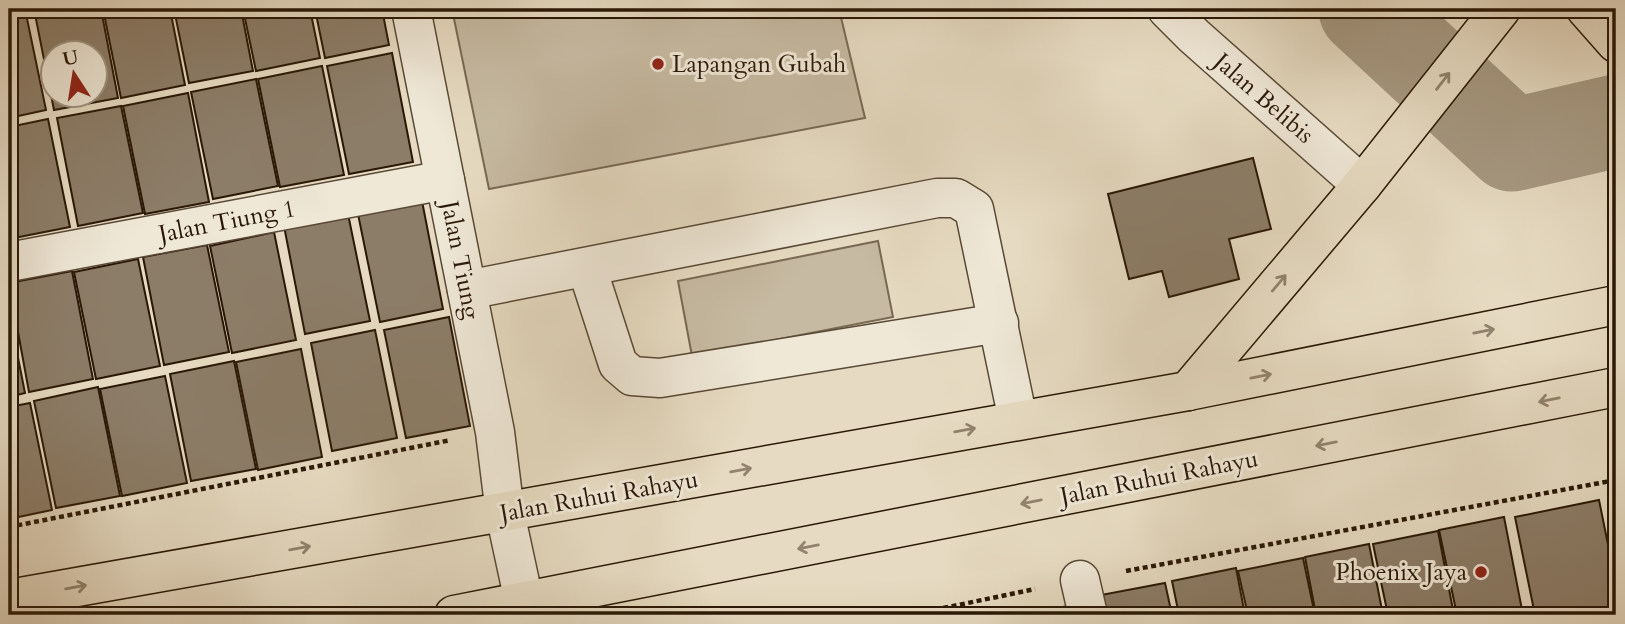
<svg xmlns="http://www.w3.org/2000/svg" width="1625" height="624" viewBox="0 0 1625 624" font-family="Cardo,serif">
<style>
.green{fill:#c6baa2;stroke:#786954;stroke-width:2}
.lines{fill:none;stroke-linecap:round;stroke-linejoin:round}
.river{stroke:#a69982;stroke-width:93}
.building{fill:#8c7d68;stroke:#2a1807;stroke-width:2;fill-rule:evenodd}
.minor-casing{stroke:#594936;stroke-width:41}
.major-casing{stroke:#2a1807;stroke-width:41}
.highway-casing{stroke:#2a1807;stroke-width:41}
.path{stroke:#2a1807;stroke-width:4.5;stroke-dasharray:5 3.5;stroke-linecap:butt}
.minor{stroke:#efe8d7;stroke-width:38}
.major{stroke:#e6dbc2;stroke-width:38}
.highway{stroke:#e6dbc2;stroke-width:38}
.oneway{stroke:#91836e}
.poi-dot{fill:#8f2418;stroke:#efe8d7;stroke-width:2.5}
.labels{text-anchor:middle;stroke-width:6;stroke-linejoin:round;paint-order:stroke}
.poi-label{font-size:24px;fill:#2a1807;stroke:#efe8d7;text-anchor:start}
.street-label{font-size:24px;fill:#2a1807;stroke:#efe8d7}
</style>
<rect width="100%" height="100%" fill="#e6dbc2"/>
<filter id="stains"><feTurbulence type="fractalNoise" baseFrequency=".00286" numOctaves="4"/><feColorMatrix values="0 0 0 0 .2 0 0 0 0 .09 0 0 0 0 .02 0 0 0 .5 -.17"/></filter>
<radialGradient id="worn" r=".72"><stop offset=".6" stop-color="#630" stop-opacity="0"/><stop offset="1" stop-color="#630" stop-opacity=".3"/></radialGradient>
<g class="green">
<polygon points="452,9 839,9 865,118 489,189"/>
<polygon points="878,241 893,317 692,356 678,281"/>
</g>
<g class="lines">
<polyline class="river" points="1365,9 1512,145 1616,121"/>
</g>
<g class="building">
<polygon points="9,9 25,9 46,110 9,118"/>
<path d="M 34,9 L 101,9 L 118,98 L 54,110 ZM 52,52 L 94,52 L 94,94 L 52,94 Z"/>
<polygon points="103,9 170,9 185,85 121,98"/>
<polygon points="174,9 241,9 253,71 189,83"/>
<polygon points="243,9 310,9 320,58 256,71"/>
<polygon points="315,9 382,9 389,45 325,58"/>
<polygon points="869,9 908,9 871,17"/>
<polygon points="392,53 413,162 349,174 327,66"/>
<polygon points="322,66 344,175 280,187 258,79"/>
<polygon points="256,79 278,186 213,199 191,92"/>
<polygon points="188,93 209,202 145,214 123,106"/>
<polygon points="121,106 143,213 78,226 57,118"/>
<polygon points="48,119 70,227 9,239 9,127"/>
<polygon points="1253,158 1271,229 1229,239 1239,279 1169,297 1162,271 1129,279 1108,194"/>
<polygon points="422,201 443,309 380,322 358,214"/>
<polygon points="348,214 370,321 305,334 284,226"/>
<polygon points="274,232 296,340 232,353 210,246"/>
<polygon points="207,245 229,352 164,365 143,257"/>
<polygon points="138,259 160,366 96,379 74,272"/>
<polygon points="72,271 93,379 29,392 9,283"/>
<polygon points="9,312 25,393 9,397"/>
<polygon points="449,317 470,426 406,438 384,330"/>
<polygon points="375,330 397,438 332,451 311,343"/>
<polygon points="301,349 322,457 258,470 236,362"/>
<polygon points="234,361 256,469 191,481 170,374"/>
<polygon points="165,376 187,483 122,496 100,389"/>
<polygon points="98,387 120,496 56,508 34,401"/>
<polygon points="30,403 52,510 9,519 9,407"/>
<polygon points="1599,500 1616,584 1616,612 1599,615 1535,615 1515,517"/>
<polygon points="1504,517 1523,615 1457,615 1439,530"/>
<polygon points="1438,531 1454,615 1388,615 1373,544"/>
<polygon points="1369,544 1383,615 1316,615 1305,557"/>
<polygon points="1303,558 1315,615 1248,615 1238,571"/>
<polygon points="1236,568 1245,615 1179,615 1172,581"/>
<polygon points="1165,583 1172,615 1105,615 1101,595"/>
<polygon points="1074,605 1077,615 1020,615"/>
</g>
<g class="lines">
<g class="minor-casing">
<g id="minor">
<polyline points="411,9 495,432 505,513 527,615"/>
<polyline points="1167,9 1194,36 1362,185"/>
<polyline points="9,262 445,180"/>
<polyline points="587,268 618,364 632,376 660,378 999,323"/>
<polyline points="467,290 937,198 956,198 974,209 1018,420"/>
<polyline points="1080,580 1088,615"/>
</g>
</g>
<g class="major-casing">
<g id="major">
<polyline points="1188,391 1362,185 1501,9"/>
<polyline points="9,599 1188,391 1616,305"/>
<polyline points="454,615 1616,387"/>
</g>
</g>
<g class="highway-casing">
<polyline id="highway" points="1586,9 1616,43"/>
</g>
<g class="path">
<polyline points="9,527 451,440"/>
<polyline points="1126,571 1616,480"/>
<polyline points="910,615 1035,589"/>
</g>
<use href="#minor" class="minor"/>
<use href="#major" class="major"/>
<use href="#highway" class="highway"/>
</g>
<defs><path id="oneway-shaft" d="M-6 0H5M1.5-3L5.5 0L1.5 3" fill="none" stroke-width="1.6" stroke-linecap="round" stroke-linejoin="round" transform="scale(1.75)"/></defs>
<g class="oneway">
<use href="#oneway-shaft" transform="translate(1443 81) rotate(-52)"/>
<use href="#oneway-shaft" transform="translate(1279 283) rotate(-50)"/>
<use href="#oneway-shaft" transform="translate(1484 331) rotate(-11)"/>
<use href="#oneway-shaft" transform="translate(1261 376) rotate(-11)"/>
<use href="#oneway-shaft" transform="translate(1549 400) rotate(169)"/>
<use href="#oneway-shaft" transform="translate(965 430) rotate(-10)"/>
<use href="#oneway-shaft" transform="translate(1326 444) rotate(169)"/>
<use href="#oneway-shaft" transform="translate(741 470) rotate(-10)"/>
<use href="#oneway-shaft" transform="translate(1031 502) rotate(169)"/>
<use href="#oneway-shaft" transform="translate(808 547) rotate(169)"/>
<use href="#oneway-shaft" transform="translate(300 548) rotate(-10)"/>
<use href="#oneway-shaft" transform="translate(76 587) rotate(-10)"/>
</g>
<g class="poi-dot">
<circle cx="658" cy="64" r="7"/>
<circle cx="1481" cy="572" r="7"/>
</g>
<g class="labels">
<g class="poi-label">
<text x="672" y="72">Lapangan Gubah</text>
<text x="1467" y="580" text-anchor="end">Phoenix Jaya</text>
</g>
<g class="street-label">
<text transform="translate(1264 98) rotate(41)" y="8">Jalan Belibis</text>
<text transform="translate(227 221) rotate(-11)" y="8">Jalan Tiung 1</text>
<text transform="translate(461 260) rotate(79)" y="8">Jalan Tiung</text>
<text transform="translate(1159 477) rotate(-11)" y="8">Jalan Ruhui Rahayu</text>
<text transform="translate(599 496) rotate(-10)" y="8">Jalan Ruhui Rahayu</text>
</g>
</g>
<rect width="1625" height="624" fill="none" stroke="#e6dbc2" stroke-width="35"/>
<rect x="10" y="10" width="1604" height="603" fill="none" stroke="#2a1807" stroke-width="3.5"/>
<rect x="18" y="18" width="1590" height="589" fill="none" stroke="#2a1807" stroke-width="2"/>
<g transform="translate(74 74) rotate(348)"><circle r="33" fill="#efe8d7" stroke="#a09584" stroke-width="2"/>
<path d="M0-5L12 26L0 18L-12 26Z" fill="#8f2418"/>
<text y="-10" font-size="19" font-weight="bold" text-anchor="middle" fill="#2a1807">U</text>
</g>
<rect width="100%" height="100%" filter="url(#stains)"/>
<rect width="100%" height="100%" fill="url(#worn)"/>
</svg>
